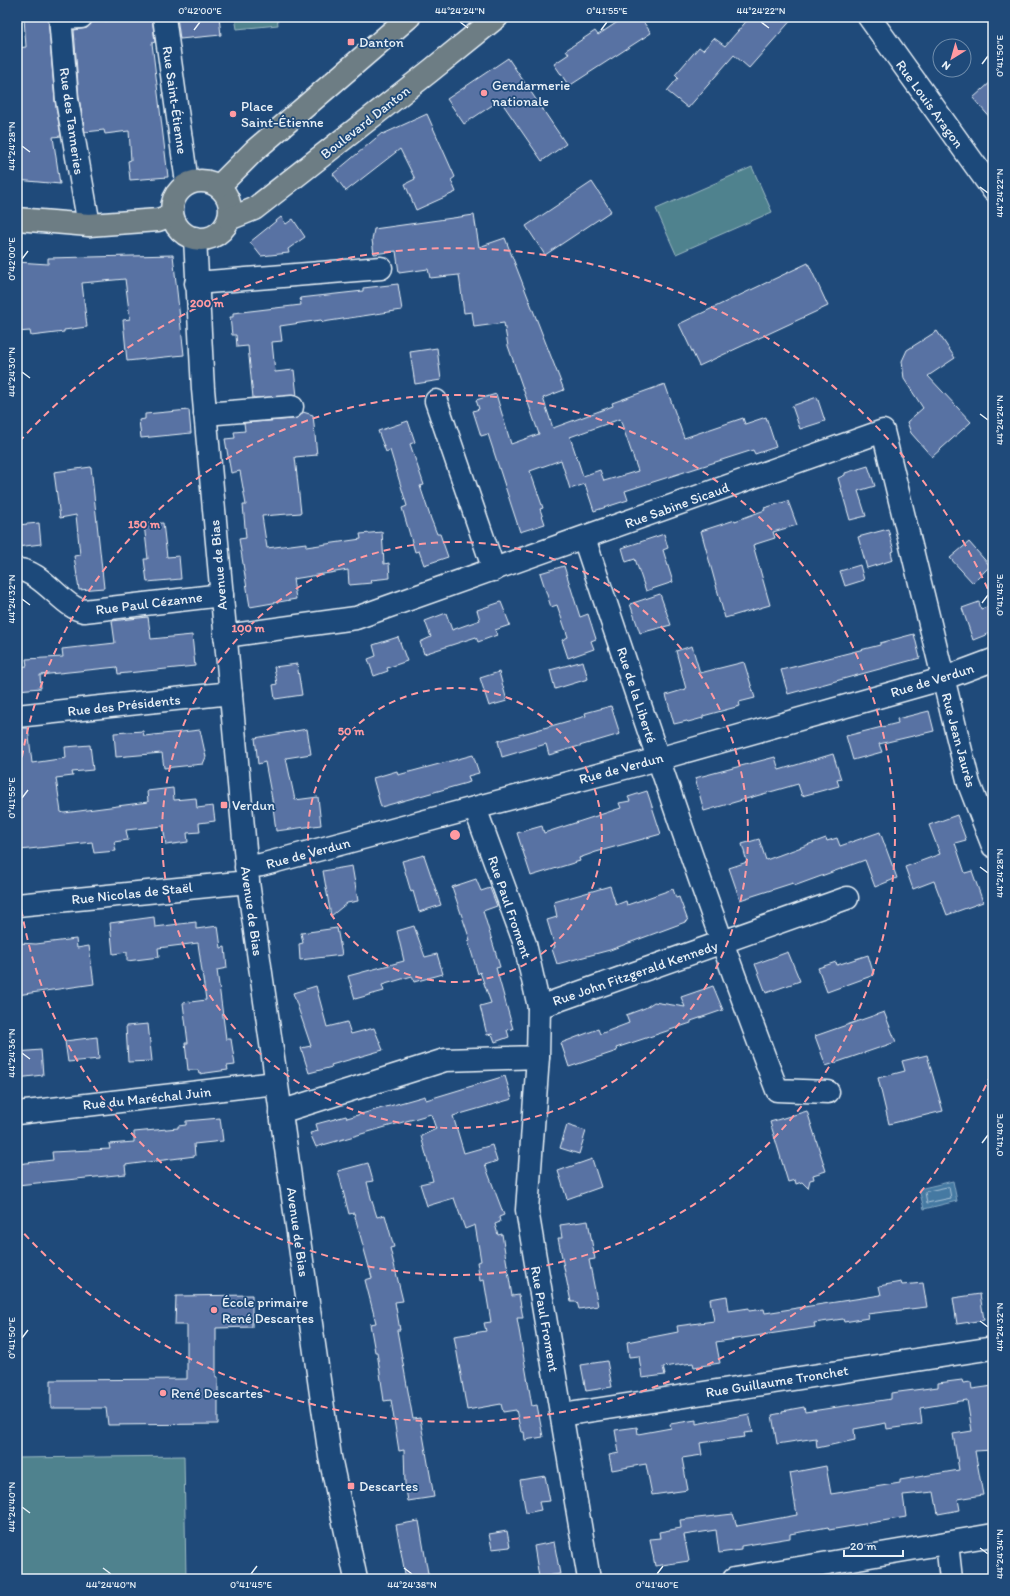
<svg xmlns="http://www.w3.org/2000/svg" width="1010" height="1596" viewBox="0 0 1010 1596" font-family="Itim,sans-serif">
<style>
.green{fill:#4f828e;stroke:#9cbac3}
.water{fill:#4579a2;stroke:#86a9c4}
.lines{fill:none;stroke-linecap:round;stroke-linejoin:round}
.shore{stroke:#a7c1d6;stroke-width:1}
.building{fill:#5972a3;stroke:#e8f1f8;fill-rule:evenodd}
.minor-casing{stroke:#e8f1f8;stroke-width:25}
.major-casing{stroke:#e8f1f8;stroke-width:25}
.minor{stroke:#1f4a7a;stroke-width:22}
.major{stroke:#6d7d84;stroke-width:22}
.ticks{fill:none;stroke:#e8f1f8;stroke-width:1.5}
.ring{fill:none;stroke:#ff9aa2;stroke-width:2;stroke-dasharray:7 5}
.poi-dot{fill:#ff9aa2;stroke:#1f4a7a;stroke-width:1.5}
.labels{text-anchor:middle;stroke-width:3.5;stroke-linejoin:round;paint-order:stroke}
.poi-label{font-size:14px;fill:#e8f1f8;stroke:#1f4a7a;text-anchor:start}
.street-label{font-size:14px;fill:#e8f1f8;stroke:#1f4a7a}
.centre{fill:#ff9aa2;stroke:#1f4a7a;stroke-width:2}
.ring-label{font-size:12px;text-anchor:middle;font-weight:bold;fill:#ff9aa2;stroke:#1f4a7a;stroke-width:3.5;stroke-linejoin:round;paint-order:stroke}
.neatline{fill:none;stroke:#e8f1f8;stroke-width:1.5}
.ticks-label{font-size:10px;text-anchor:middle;fill:#e8f1f8}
</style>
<rect width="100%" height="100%" fill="#1f4a7a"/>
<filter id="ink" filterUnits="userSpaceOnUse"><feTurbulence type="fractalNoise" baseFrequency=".025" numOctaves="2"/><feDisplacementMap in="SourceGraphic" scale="8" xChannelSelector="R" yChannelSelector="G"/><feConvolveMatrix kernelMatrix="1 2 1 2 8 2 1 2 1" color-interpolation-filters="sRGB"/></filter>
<g filter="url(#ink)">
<g class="green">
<polygon points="235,17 277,17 278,25 237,29"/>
<polygon points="752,167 772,212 676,254 656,209"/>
<polygon points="184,1456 186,1579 17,1579 17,1458"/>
</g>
<polygon class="water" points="953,1181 957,1201 924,1209 919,1189"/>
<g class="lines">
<polygon class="shore" points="949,1187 951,1198 927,1203 925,1192"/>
</g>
<g class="building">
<polygon points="32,17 48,17 55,101 61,136 53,137 60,184 17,180 17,48 26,47 24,18"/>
<polygon points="152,17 155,42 152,43 168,177 130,180 128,161 131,160 129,131 105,134 104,130 85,132 79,98 74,30 87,28 92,22"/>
<polygon points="177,17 219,17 221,35 180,39"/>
<polygon points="625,17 640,17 651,33 569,86 554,64 569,54 566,50 595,31 598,35"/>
<polygon points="750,17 794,17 749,68 734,55 688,108 667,91 678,78 675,75 699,47 703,50 714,38 725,46"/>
<polygon points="508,58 566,144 542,161 500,100 464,124 447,99"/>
<polygon points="993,80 993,121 973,98"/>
<polygon points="427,114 455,177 451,180 456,192 416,210 405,184 415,179 400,149 346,191 333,174 382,133 383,134"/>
<polygon points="592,182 611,211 545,255 526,226"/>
<path d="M 474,215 L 479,247 L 505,238 L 564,390 L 543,398 L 553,428 L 613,406 L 612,403 L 665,384 L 684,438 L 743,418 L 745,424 L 766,417 L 776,447 L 755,454 L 753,450 L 625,491 L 628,500 L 594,511 L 585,484 L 570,489 L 561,460 L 530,471 L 543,508 L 540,509 L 545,524 L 520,532 L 488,434 L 481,436 L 473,411 L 479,409 L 476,400 L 496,394 L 511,444 L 539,434 L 508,346 L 504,323 L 474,327 L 472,312 L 464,313 L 459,275 L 430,278 L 428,269 L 399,273 L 396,251 L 374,254 L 372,240 L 374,229 ZM 620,419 L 638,471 L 604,481 L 600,470 L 583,476 L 570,437 Z"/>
<polygon points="281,217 286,224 293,219 305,237 288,249 289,253 261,256 250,242"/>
<polygon points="173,255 184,355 127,361 123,320 130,319 125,279 82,283 87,327 64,330 64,332 31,336 30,331 17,332 17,262 48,264 48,258"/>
<polygon points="808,263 828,306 699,366 679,324"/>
<polygon points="398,284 402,310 323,322 321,320 280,326 282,341 272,342 275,372 294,370 297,396 253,398 248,346 237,347 236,335 232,335 230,317 233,317 233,313 301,305 300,298 363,291 363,288"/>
<polygon points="937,331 955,358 928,376 971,422 932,457 911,433 907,422 923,408 904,379 902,361 907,350"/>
<polygon points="437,348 441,380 415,384 410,352"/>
<polygon points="817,397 825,421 800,429 792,406"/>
<polygon points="189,410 191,433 141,438 139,420 145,419 145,414"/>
<polygon points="303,412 313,415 317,455 295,457 301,513 262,516 267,548 306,543 306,547 361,539 360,534 382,532 384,564 389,563 390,578 371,580 372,583 349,585 348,570 293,579 296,599 250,607 239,539 246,538 243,505 246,505 240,471 231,473 225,439 235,438 234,432 245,431 244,423 293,419 299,417"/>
<polygon points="408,421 415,442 410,444 424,485 420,486 431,519 437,534 440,534 448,557 424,565 419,551 415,552 402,508 407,506 390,450 386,452 378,431"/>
<polygon points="868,466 875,486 858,491 866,516 850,520 838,478 845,475 845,473"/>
<polygon points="91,467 104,588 79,590 74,556 80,555 76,515 60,518 54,472"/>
<polygon points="788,501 797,525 773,532 775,538 753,545 770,605 725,618 701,531 735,520 735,521 765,510 764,508"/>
<polygon points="39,523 41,544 17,547 17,525"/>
<polygon points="163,523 167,557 179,556 181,579 147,582 144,559 148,559 144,524"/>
<polygon points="888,529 894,551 891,552 893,560 867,568 858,537"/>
<polygon points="664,534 668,548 663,550 673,582 646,591 635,559 626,562 622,548"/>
<polygon points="969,542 990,566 973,583 950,558"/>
<polygon points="860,565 864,580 845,586 840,571"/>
<polygon points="564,566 580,617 588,614 596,639 591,641 594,649 568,658 562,640 568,637 557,605 551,607 540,573"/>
<polygon points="660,594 671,625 640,633 630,604"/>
<polygon points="501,602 510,625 495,630 497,635 478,642 476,637 424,654 420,642 431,637 425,621 446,613 452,630 480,620 477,610"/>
<polygon points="979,602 981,609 993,605 993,632 973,640 962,608"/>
<polygon points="148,617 151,639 192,635 195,666 118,674 117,667 40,675 41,688 17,690 17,667 27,666 26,659 63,657 62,649 115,643 112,621"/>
<polygon points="914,634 920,658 788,694 781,670 880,645 880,643"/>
<polygon points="398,637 407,661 387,668 388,671 374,676 368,659 376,656 373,645"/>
<polygon points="692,646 700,673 744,662 755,698 739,702 740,706 703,716 703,718 688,722 687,721 674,724 666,695 686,689 676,651"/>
<polygon points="583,661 588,679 555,689 550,670"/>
<polygon points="297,664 302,695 275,699 273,685 277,684 274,667"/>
<polygon points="499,672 507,701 489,706 480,678"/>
<polygon points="611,706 620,734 549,755 546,744 502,757 498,741 586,716 585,713"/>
<polygon points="929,711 934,731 879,744 882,752 853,760 846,736 898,723 897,719"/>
<polygon points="17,728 28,728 32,763 66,758 65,747 90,745 93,770 72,772 73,776 56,778 61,812 64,813 148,802 147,791 173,788 174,800 196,798 197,808 213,806 215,821 199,823 200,832 187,833 188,842 166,845 163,826 126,830 128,840 114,842 116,851 94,853 92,842 20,850 17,830"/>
<polygon points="307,729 311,754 286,758 295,800 318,797 321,825 276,831 272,799 265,762 258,764 255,738"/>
<polygon points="200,730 206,757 203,764 164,768 162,753 116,757 114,733 143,731 144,736"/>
<polygon points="833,754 841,779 837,780 839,786 802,796 798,784 704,811 695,778 775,757 779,770"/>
<polygon points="473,755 479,773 468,776 470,782 381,807 373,778 397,771 398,775"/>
<polygon points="647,791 661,834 596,852 579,858 580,861 531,876 517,833 542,826 544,833 621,808 619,803 630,801 628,797"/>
<polygon points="957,815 966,840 955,843 965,873 972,871 983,902 947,915 934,881 913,889 905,867 940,854 929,825"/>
<polygon points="880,832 897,878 875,887 865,860 794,886 793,883 740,900 729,868 747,862 742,844 759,839 766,860 826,838 827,841 837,838 840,846"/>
<polygon points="424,855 441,905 419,912 413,891 411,892 402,861"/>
<polygon points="352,866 358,901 347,903 331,916 323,871"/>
<polygon points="476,879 481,891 490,888 497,906 483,911 500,967 496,968 513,1029 507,1030 509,1037 495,1042 492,1034 487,1035 480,1006 491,1003 480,972 478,974 468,941 470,940 452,887"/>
<polygon points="610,886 616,905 626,901 627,905 673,889 676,898 679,897 688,921 610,950 557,964 552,949 555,947 547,920 557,917 554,902"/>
<polygon points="154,917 155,927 196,922 196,929 218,926 221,948 225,947 227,968 217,970 226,1039 231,1039 235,1065 227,1066 228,1070 199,1074 198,1070 188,1070 185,1043 188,1043 183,1003 206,1000 198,943 158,948 159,957 127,961 127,952 113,954 110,923"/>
<polygon points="414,926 425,957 437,954 443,974 414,982 412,976 382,985 384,991 355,999 348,976 404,961 397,931"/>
<polygon points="337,928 342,955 300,960 299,944 303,943 301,933"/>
<polygon points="76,939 77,948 89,946 94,984 17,995 18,943 36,944"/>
<polygon points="788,952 800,981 766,993 755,964"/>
<polygon points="868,955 874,975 827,992 818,968 836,962 837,965"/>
<polygon points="316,986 327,1027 347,1022 351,1034 374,1028 383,1050 331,1065 332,1067 309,1073 301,1048 311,1046 293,993"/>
<polygon points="713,986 723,1010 691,1021 691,1023 616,1048 617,1051 569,1067 561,1043 598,1029 600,1034 629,1023 626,1015 645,1008 654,1002 685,1007 681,997"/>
<polygon points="884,1012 896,1042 826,1066 815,1036"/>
<polygon points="148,1024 152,1061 128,1062 126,1026"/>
<polygon points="97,1037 99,1059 68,1062 65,1041"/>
<polygon points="41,1050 43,1075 17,1078 17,1052"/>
<polygon points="927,1055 943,1111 889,1124 878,1078 905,1071 902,1061"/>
<polygon points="505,1076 512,1099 453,1116 464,1153 492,1145 497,1161 485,1165 504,1215 499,1217 500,1222 495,1224 498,1235 502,1234 512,1296 519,1295 523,1318 517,1318 532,1406 537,1405 543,1437 525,1440 524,1432 521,1432 516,1410 503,1412 501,1404 467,1410 454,1336 486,1331 484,1323 491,1322 484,1280 480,1281 477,1262 481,1261 475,1225 465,1229 454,1198 427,1206 420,1184 433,1181 421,1136 436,1129 431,1114 316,1147 310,1133 318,1131 316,1124 346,1116 347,1118 425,1096 426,1100"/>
<polygon points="807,1111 826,1171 813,1175 814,1179 810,1180 808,1188 802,1182 796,1184 795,1180 788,1182 770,1122"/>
<polygon points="220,1118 223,1141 194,1144 195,1156 125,1165 126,1174 17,1185 17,1164 53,1160 52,1152 110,1149 109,1144 134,1142 134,1132 178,1128 178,1126 186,1125 186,1121"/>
<polygon points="567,1125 586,1131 579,1154 560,1148"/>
<polygon points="592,1159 601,1187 567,1199 558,1171"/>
<polygon points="368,1163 373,1181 367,1182 371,1198 377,1217 385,1215 394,1247 390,1248 403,1301 395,1302 400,1330 397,1330 413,1419 420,1418 434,1497 408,1501 405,1484 404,1450 399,1451 391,1400 384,1401 377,1352 375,1352 370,1324 376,1323 365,1280 372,1278 354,1213 349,1214 338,1171"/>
<polygon points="588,1221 595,1259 589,1260 598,1306 579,1309 577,1302 571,1302 558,1238 562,1238 560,1225"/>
<polygon points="901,1282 902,1285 923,1283 927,1307 867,1314 868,1318 844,1322 843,1319 814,1323 815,1327 716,1342 720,1363 694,1367 693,1363 663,1367 665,1375 642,1378 639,1356 629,1357 627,1342 678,1332 677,1326 714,1321 710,1299 727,1296 729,1311 749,1308 749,1311 764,1309 765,1313 881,1295 879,1286"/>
<polygon points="980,1294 984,1320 957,1324 953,1298"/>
<polygon points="252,1295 252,1327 216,1328 216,1377 218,1377 218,1424 108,1425 106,1408 51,1408 51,1380 187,1379 187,1325 175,1325 176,1296"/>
<polygon points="607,1361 612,1387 586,1391 581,1365"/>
<polygon points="962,1380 963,1383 971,1382 972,1389 993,1386 993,1450 975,1451 983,1495 958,1499 960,1510 938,1514 934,1492 903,1495 906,1517 829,1530 828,1527 790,1534 790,1538 741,1546 741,1550 719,1553 716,1530 684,1535 689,1561 655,1566 650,1539 660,1538 659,1532 681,1528 680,1520 733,1514 737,1526 797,1515 790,1473 826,1466 831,1494 900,1483 900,1480 959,1470 953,1434 972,1431 967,1400 920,1408 922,1424 887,1429 886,1423 854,1429 855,1440 817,1448 816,1438 777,1444 772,1415 782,1413 782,1411 804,1407 805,1412 891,1399 891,1393 938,1387 938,1383"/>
<polygon points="749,1414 753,1432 744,1433 745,1437 700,1443 702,1455 682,1458 688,1490 652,1495 646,1464 612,1470 609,1455 619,1453 615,1430 637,1427 638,1434 671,1428 670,1424 696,1420 696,1424"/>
<polygon points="545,1476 550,1501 539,1502 541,1510 526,1513 520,1480"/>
<polygon points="419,1521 429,1579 406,1579 396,1525"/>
<polygon points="507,1531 510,1547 492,1549 489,1534"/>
<polygon points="554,1542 560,1574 539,1577 534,1546"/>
</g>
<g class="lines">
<g class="minor-casing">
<g id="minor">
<polyline points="60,17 67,100 89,225"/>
<polyline points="164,17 187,183"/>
<polyline points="869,17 993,190"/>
<polyline points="60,18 81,17"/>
<polyline points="195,238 203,389 248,882 330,1457 356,1579"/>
<polyline points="196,283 381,268"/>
<polyline points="436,401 494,570"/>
<polyline points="205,414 292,407"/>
<path d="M 584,538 C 646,723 707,908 777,1090 L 828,1092"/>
<path d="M 17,570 C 35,568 57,597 72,606 C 76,609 80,610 84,611 L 222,595"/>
<polyline points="225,636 356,618 883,431 969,784 993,846"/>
<polyline points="17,716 231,693"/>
<polyline points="475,808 525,944 539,1007"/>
<polyline points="246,867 261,865 658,759 942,679 993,660"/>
<polyline points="17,905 248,882"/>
<polyline points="538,1057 527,1210 589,1579"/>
<polyline points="280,1112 445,1060 538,1057 539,1007 847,898"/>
<polyline points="17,1113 276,1083"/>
<polyline points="562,1415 993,1348"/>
<polyline points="947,1543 951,1579"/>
<polyline points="734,1579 993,1535"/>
</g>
</g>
<g class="major-casing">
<g id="major">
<circle cx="201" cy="210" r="29"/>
<polyline points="219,186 255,150 409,17"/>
<polyline points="17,219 89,225 158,220 172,215"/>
<polyline points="229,219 254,209 429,72 497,17"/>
</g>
</g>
<use href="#minor" class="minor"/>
<use href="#major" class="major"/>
</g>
</g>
<path class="ticks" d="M 460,22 L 468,28M 761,22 L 769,28M 194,30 L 200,22M 601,30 L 607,22M 982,64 L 988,56M 22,146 L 30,152M 980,187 L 988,193M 22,259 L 28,251M 22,372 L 30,378M 980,414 L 988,420M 22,599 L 30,605M 982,603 L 988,595M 22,798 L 28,790M 980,867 L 988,873M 22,1053 L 30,1059M 982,1143 L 988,1135M 980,1321 L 988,1327M 22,1338 L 28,1330M 22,1507 L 30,1513M 980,1548 L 988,1554M 103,1568 L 111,1574M 404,1568 L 412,1574M 251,1574 L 257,1566M 657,1574 L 663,1566"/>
<g class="ring">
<circle cx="455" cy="835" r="147"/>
<circle cx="455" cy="835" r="293"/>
<path d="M17 793A440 440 0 1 1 17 877"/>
<path d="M991 1074A587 587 0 0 1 19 1228M19 442A587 587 0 0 1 991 596"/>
</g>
<g class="poi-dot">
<rect x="347" y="38" width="8" height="8" rx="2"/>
<circle cx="484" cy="93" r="4"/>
<circle cx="233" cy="114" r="4"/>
<rect x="220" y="801" width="8" height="8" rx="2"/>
<circle cx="214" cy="1310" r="4"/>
<circle cx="163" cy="1393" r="4"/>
<rect x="347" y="1482" width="8" height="8" rx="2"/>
</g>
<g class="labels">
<g class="poi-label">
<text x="359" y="47">Danton</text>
<text x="492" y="90">Gendarmerie<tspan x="492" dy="16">nationale</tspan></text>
<text x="241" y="111">Place<tspan x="241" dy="16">Saint-Étienne</tspan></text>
<text x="232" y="810">Verdun</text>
<text x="222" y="1307">École primaire<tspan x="222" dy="16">René Descartes</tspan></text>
<text x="171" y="1398">René Descartes</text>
<text x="359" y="1491">Descartes</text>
</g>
<g class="street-label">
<text transform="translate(175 100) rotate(82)" y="5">Rue Saint-Étienne</text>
<text transform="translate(930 104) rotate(54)" y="5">Rue Louis Aragon</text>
<text transform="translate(72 121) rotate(82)" y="5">Rue des Tanneries</text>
<text transform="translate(365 122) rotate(-38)" y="5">Boulevard Danton</text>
<text transform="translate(677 505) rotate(-20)" y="5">Rue Sabine Sicaud</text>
<text transform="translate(218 565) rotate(-95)" y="5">Avenue de Bias</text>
<text transform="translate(149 603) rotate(-7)" y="5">Rue Paul Cézanne</text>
<text transform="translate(932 680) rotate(-17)" y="5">Rue de Verdun</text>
<text transform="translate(637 695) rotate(72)" y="5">Rue de la Liberté</text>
<text transform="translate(124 705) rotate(-6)" y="5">Rue des Présidents</text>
<text transform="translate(959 740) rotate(75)" y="5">Rue Jean Jaurès</text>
<text transform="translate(621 768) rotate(-15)" y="5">Rue de Verdun</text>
<text transform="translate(308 853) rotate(-15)" y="5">Rue de Verdun</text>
<text transform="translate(132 893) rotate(-6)" y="5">Rue Nicolas de Staël</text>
<text transform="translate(510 907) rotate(71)" y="5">Rue Paul Froment</text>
<text transform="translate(252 911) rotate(82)" y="5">Avenue de Bias</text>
<text transform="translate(635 973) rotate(-19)" y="5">Rue John Fitzgerald Kennedy</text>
<text transform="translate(147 1098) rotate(-6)" y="5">Rue du Maréchal Juin</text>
<text transform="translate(298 1232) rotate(82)" y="5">Avenue de Bias</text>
<text transform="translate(545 1319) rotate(80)" y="5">Rue Paul Froment</text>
<text transform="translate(777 1381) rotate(-9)" y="5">Rue Guillaume Tronchet</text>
</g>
</g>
<circle cx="455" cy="835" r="6" class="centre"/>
<g class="ring-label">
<text x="207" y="307">200 m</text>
<text x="144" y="528">150 m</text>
<text x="248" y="632">100 m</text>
<text x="351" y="735">50 m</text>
</g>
<rect width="1010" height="1596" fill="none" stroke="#1f4a7a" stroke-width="44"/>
<g transform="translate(952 58) rotate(217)"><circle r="19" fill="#1f4a7a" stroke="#6f8dac"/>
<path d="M0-3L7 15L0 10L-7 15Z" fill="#ff9aa2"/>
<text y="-6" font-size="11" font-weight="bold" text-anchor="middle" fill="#e8f1f8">N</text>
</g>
<path d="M844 1550v6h59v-6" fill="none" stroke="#e8f1f8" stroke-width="2"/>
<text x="850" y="1550" font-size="12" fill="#e8f1f8" stroke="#1f4a7a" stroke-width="3" paint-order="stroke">20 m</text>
<rect x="22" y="22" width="966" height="1552" class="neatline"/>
<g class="ticks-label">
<text x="200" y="14">0°42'00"E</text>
<text x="460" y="14">44°24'24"N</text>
<text x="607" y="14">0°41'55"E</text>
<text x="761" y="14">44°24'22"N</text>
<text transform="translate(999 56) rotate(-90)" y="4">0°41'50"E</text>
<text transform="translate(11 146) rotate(-90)" y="4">44°24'28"N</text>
<text transform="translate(999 193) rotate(-90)" y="4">44°24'22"N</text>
<text transform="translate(11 259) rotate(-90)" y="4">0°42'00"E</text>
<text transform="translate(11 372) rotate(-90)" y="4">44°24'30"N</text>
<text transform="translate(999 420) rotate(-90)" y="4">44°24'24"N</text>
<text transform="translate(999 595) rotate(-90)" y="4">0°41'45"E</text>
<text transform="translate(11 599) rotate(-90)" y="4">44°24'32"N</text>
<text transform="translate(11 798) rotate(-90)" y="4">0°41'55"E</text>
<text transform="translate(999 873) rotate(-90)" y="4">44°24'28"N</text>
<text transform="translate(11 1053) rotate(-90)" y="4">44°24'36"N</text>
<text transform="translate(999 1135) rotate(-90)" y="4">0°41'40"E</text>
<text transform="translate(999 1327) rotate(-90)" y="4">44°24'32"N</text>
<text transform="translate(11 1338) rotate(-90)" y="4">0°41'50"E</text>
<text transform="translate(11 1507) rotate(-90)" y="4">44°24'40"N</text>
<text transform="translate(999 1554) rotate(-90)" y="4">44°24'34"N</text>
<text x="111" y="1588">44°24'40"N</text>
<text x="251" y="1588">0°41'45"E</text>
<text x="412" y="1588">44°24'38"N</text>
<text x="657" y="1588">0°41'40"E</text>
</g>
</svg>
